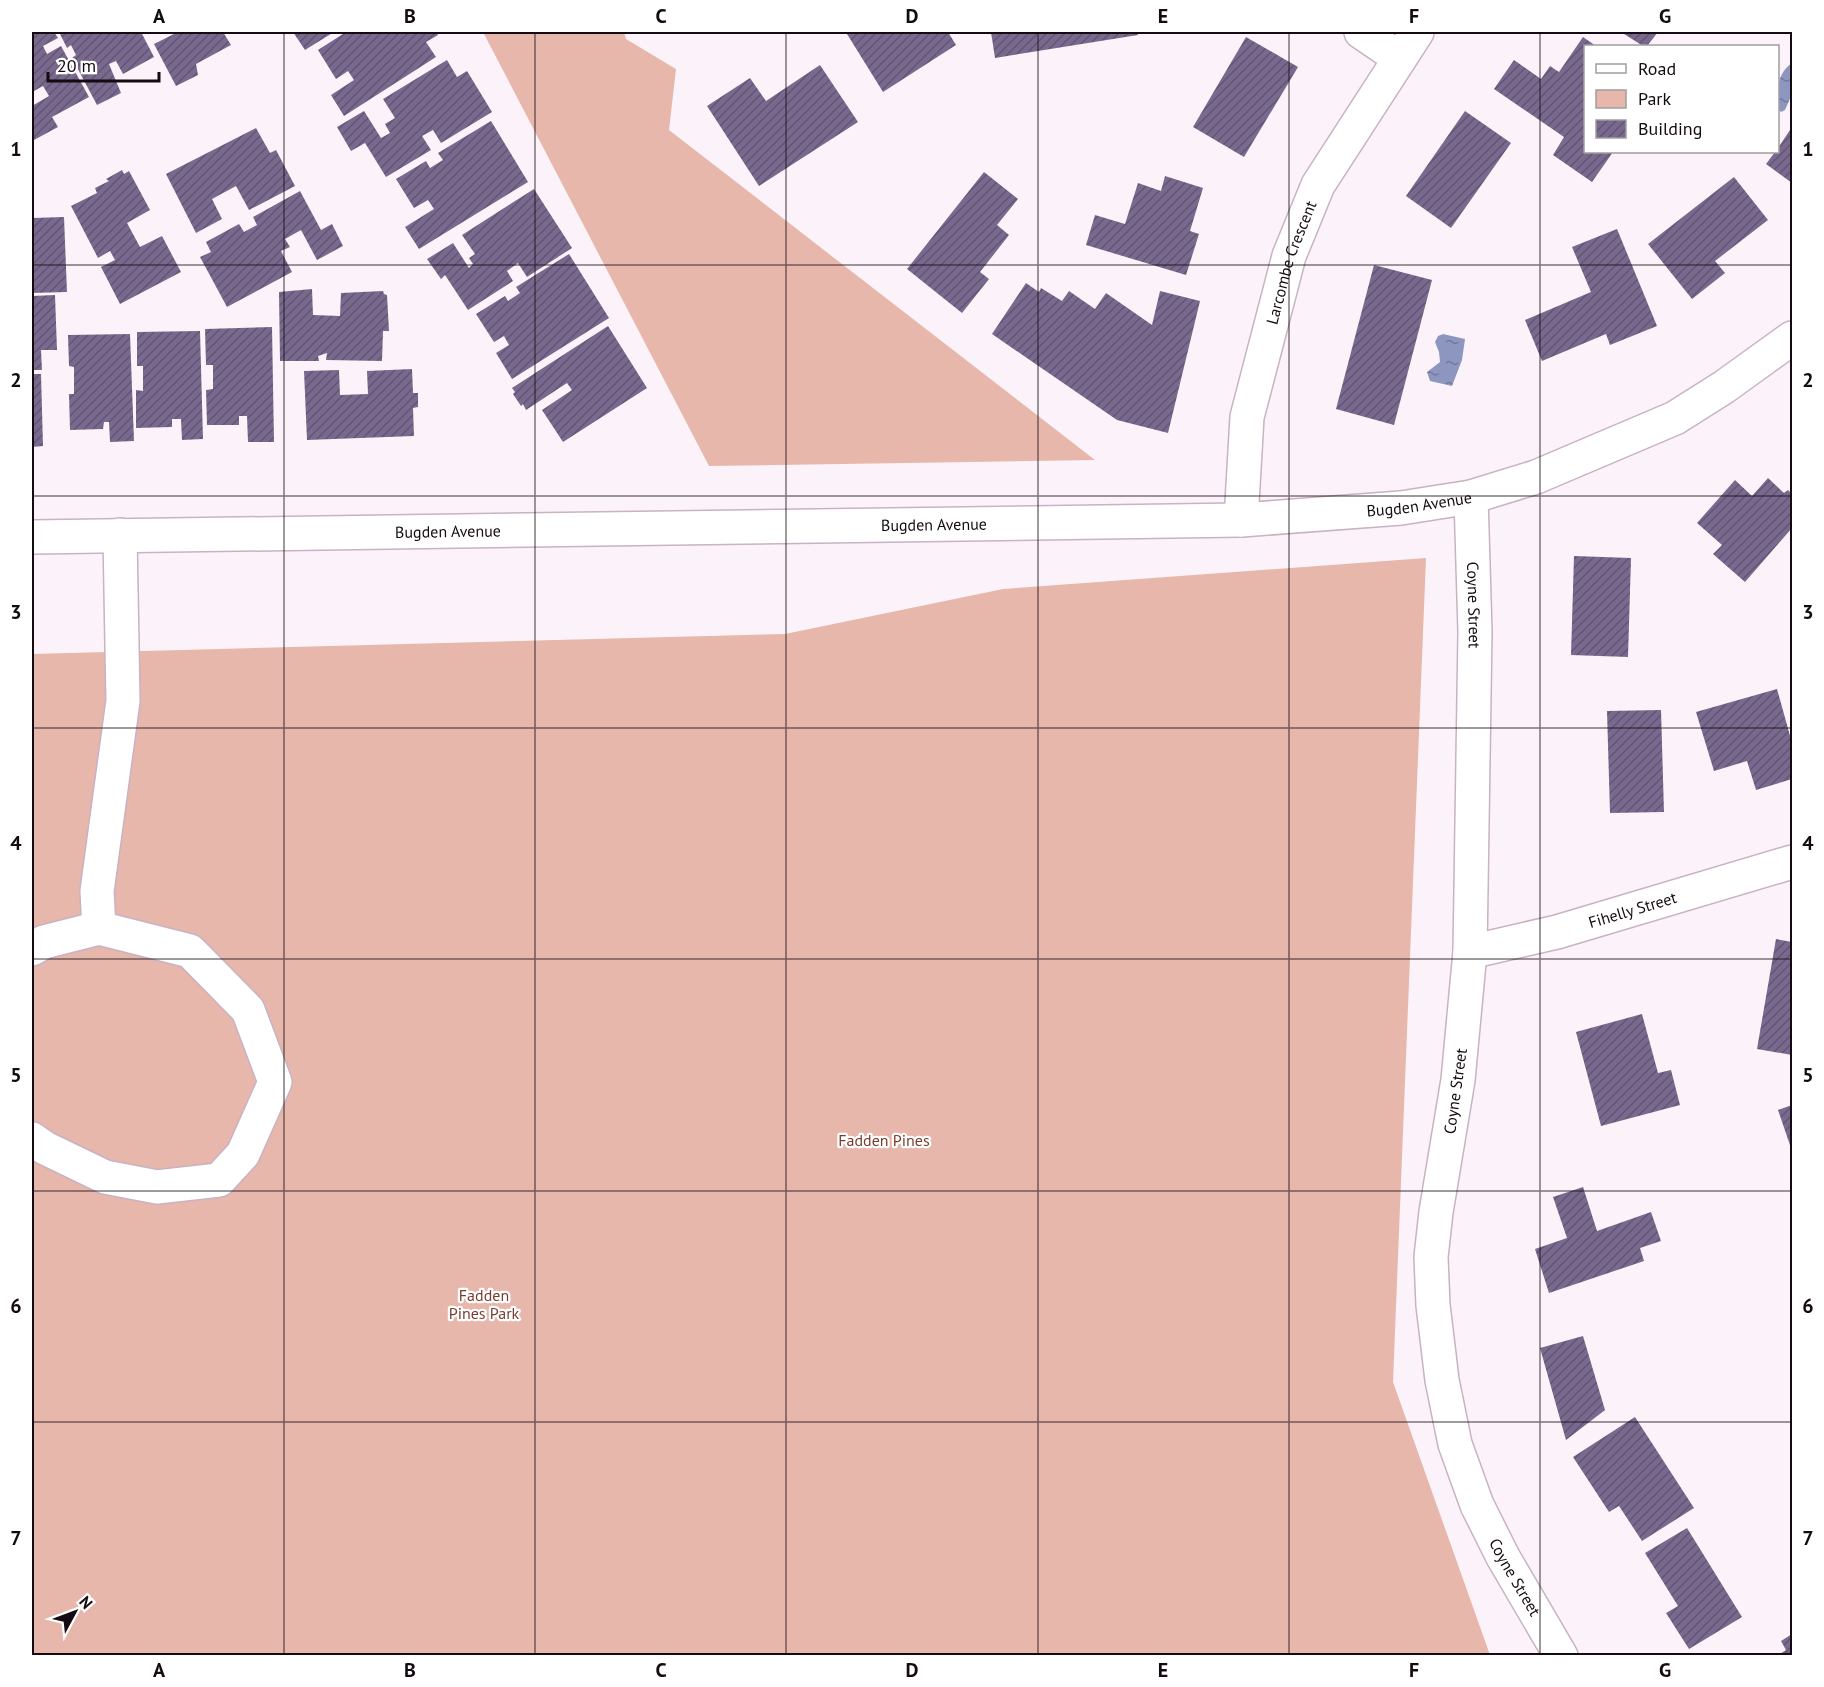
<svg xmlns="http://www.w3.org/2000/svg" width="1824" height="1687" viewBox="0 0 1824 1687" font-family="'PT Sans',sans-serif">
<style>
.park{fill:#e7b7ac}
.water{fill:url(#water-ripples)}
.building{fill:url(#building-hatch)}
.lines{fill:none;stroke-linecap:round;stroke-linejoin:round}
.minor-casing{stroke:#c8b2c3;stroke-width:36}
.minor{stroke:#fff;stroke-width:33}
.grid{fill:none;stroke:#130b11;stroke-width:1.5;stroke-opacity:0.55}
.labels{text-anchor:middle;stroke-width:4.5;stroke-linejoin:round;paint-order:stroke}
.street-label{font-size:16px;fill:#130b11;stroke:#fff}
.park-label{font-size:16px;fill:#7a3c2f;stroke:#fff}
.neatline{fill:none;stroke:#130b11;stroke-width:2}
.grid-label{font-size:20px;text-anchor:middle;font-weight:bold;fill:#130b11}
</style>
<defs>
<pattern id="water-ripples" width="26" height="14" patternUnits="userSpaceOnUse" patternTransform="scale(1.5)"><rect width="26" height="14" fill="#8d96be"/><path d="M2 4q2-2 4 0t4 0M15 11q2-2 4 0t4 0" fill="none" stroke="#727999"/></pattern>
<pattern id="building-hatch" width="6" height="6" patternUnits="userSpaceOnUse" patternTransform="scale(1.5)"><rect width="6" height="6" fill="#79698e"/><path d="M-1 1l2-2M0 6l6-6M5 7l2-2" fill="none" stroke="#625573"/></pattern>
</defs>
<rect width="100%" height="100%" fill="#fcf3fa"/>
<g class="park">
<polygon points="483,32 624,32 626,39 676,69 669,130 1095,460 709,466"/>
<polygon points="1426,558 1393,1382 1490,1655 32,1655 32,654 785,634 1003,589"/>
</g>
<g class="water">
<path d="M 1792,63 L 1792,94 L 1785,110 L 1781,112 L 1778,109 C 1777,92 1776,74 1792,63 Z"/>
<polygon points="1443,334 1465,339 1462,360 1452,386 1430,381 1427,372 1440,362 1439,352 1435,342 1438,336"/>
</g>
<g class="building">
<polygon points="32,32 54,32 58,38 43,46 47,54 61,46 89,97 52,117 58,127 34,140 32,135 32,106 49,96 43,86 34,91 32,86"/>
<polygon points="59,32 141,32 154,57 123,74 116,61 109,64 121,93 97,105 72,58 76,55 71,45 67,48"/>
<polygon points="178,32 223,32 231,45 196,64 198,75 176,86 154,44"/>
<polygon points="293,32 334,32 305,50"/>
<polygon points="346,32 436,32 438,35 426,42 436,57 344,116 331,95 354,80 348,71 336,79 318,50"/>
<polygon points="851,32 948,32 956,45 883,92 847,34"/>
<polygon points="991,32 1137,32 1138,35 995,58"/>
<polygon points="1621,32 1658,32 1647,46 1643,46"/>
<polygon points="1246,37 1298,67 1244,157 1193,127"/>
<polygon points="1583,37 1596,46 1586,46 1586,152 1613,152 1592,182 1553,155 1564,137 1494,89 1514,60 1541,79 1550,66 1559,72"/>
<polygon points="447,60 457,77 467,71 492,112 441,143 433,130 422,136 431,150 386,177 365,143 351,151 337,127 364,111 381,138 390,133 385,124 395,118 383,99"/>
<polygon points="820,65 858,122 759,186 707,106 750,78 766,101"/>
<polygon points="1465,111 1511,143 1451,228 1406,196"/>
<polygon points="491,121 528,182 419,249 405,227 434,209 428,200 414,208 396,179 426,161 430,168 443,160 438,153"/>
<polygon points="1792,127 1792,183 1766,164 1775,152 1778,152 1778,148"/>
<polygon points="256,128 270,153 276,150 295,186 249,210 236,186 212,199 222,219 196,233 166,174"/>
<polygon points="122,170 124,174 129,171 150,210 127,223 140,247 162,236 181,272 120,304 101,267 115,260 110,251 98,258 71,206 97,193 95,188 109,181 106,179"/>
<polygon points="984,172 1018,199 997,225 1009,235 980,272 989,279 962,313 907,269"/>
<polygon points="1165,176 1203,188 1190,231 1199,234 1186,275 1086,245 1095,215 1125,224 1138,183 1161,191"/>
<polygon points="1734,177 1768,220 1715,261 1725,273 1692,299 1648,244"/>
<polygon points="534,189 572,248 527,277 518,263 507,271 513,281 468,310 445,275 441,279 427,259 453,243 469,268 473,264 469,258 475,254 462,235"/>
<polygon points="300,191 321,230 332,224 343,246 317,260 301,230 285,239 290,247 281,251 292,272 227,307 200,257 211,252 206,242 239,224 244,232 257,225 253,217"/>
<polygon points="64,217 67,292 32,293 32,218"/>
<polygon points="1617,229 1657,326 1610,345 1606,334 1542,361 1525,320 1591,292 1572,247"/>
<polygon points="569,254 609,318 512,379 496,353 509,345 504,336 494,342 476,314 505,296 508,301 520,293 516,287"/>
<polygon points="1374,265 1432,280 1394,425 1336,409"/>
<polygon points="1026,283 1039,292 1041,288 1062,301 1069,291 1095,309 1106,293 1152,325 1160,291 1200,301 1168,433 1117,420 992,334"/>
<polygon points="312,289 313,315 340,316 341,293 383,291 384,294 387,295 389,331 383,331 382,361 326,360 327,353 318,356 319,361 280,361 279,292"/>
<polygon points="55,295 57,350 41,350 42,370 32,370 32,296"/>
<polygon points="608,326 647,388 563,442 542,410 572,390 567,383 526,410 523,404 521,406 513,394 515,392 512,388"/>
<polygon points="272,327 274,442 248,442 247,416 239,416 239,425 207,425 206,390 213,389 213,365 206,365 205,329"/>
<polygon points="200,331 203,439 182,440 181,419 172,419 172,427 136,428 136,390 143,391 143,366 137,366 137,332"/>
<polygon points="130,334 134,441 110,442 109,422 104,422 103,429 70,430 69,394 74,394 74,367 69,366 68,335"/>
<polygon points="412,369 413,393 418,393 418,407 413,408 414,436 307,440 304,371 339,370 340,395 368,394 367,371"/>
<polygon points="32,374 41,374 43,446 32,447"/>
<polygon points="1768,478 1784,493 1788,490 1792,494 1792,528 1745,582 1713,554 1722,545 1697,523 1735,480 1752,496"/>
<polygon points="1574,556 1631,558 1628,657 1571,655"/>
<polygon points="1777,689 1792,743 1792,779 1756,790 1747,761 1714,771 1696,712"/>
<polygon points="1661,710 1664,812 1610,813 1607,711"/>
<polygon points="1776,939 1792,942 1792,1055 1757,1049"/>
<polygon points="1642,1014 1658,1073 1671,1070 1680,1105 1601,1126 1576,1032"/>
<polygon points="1792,1105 1792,1151 1778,1110"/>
<polygon points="1583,1187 1597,1231 1651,1212 1661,1241 1640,1248 1644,1261 1549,1293 1535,1249 1567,1238 1553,1197"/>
<polygon points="1583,1336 1605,1410 1566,1440 1540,1348"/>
<polygon points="1635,1417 1694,1508 1642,1541 1619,1506 1609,1512 1573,1457"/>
<polygon points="1687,1528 1742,1617 1689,1649 1666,1613 1678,1606 1645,1553"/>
<polygon points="1792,1634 1792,1656 1777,1656 1786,1650 1781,1641"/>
</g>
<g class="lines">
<g class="minor-casing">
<g id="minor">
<polyline points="1361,32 1399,58"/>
<path id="s1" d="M 1471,497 L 1475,632 L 1470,952 L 1458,1080 L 1436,1212 L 1431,1257 L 1433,1305 L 1442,1380 L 1455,1444 L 1477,1505 L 1503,1557 L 1561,1656"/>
<path id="s2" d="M 1241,520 L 1247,417 L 1289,256 L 1318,185 L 1417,32"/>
<path id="s3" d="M 32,537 L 1241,520 L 1401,508 L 1471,497 L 1536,477 L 1675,418 L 1724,387 L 1792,338"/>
<polyline points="99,928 97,891 123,701 120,535"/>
<polyline points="32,949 44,942 99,928 190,951 248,1010 275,1082 243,1154 219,1180 157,1187 105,1177 45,1148 32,1139"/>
<path id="s4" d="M 1470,952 L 1557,932 L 1792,862"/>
</g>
</g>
<use href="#minor" class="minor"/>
</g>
<path class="grid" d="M 284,32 L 284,1656M 535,32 L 535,1656M 786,32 L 786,1656M 1038,32 L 1038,1656M 1289,32 L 1289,1656M 1540,32 L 1540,1656M 32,265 L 1792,265M 32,496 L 1792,496M 32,728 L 1792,728M 32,959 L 1792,959M 32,1191 L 1792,1191M 32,1422 L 1792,1422"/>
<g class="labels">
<g class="street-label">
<text dy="6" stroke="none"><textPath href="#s2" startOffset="264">Larcombe Crescent</textPath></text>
<text dy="6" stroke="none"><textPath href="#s3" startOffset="1388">Bugden Avenue</textPath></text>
<text dy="6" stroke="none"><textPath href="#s3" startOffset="902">Bugden Avenue</textPath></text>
<text dy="6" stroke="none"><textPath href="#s3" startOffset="416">Bugden Avenue</textPath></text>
<text dy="6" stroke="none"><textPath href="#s1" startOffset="108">Coyne Street</textPath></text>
<text dy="6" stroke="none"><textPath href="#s4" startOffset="168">Fihelly Street</textPath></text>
<text transform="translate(1455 1091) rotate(-82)" y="6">Coyne Street</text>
<text dy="6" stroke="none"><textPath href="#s1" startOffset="1098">Coyne Street</textPath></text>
</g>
<g class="park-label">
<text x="884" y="1146">Fadden Pines</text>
<text x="484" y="1301">Fadden<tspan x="484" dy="18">Pines Park</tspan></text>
</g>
</g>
<rect width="1824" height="1687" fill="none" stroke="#ffffff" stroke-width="66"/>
<rect x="1584" y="45" width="195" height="108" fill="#ffffff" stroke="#a19da0" stroke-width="1.5"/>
<rect x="1596" y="64" width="30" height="9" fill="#ffffff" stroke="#a19da0" stroke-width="1.5"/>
<text x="1638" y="75" font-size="18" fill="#130b11">Road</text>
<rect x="1596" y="90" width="30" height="18" fill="#e7b7ac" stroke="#a19da0" stroke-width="1.5"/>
<text x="1638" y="105" font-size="18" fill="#130b11">Park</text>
<rect x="1596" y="120" width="30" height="18" fill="url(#building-hatch)" stroke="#a19da0" stroke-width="1.5"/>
<text x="1638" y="135" font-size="18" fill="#130b11">Building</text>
<g transform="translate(75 1612) rotate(49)" stroke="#ffffff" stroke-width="4.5" paint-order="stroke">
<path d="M0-4.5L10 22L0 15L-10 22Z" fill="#130b11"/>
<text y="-9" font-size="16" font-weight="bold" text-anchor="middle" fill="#130b11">N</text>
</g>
<path d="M48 72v9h111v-9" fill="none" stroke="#130b11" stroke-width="3"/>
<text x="57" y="72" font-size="18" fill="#130b11" stroke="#ffffff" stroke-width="4.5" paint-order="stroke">20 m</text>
<rect x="33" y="33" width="1758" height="1621" class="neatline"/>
<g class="grid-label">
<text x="159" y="23">A</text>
<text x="410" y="23">B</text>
<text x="661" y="23">C</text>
<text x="912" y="23">D</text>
<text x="1163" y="23">E</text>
<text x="1414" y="23">F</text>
<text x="1665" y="23">G</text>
<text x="16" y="156">1</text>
<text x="1808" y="156">1</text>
<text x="16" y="387">2</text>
<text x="1808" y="387">2</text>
<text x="16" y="619">3</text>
<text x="1808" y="619">3</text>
<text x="16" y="850">4</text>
<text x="1808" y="850">4</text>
<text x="16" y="1082">5</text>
<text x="1808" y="1082">5</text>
<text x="16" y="1313">6</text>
<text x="1808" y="1313">6</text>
<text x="16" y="1545">7</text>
<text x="1808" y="1545">7</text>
<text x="159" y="1677">A</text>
<text x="410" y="1677">B</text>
<text x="661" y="1677">C</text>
<text x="912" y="1677">D</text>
<text x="1163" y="1677">E</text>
<text x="1414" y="1677">F</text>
<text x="1665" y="1677">G</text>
</g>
</svg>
